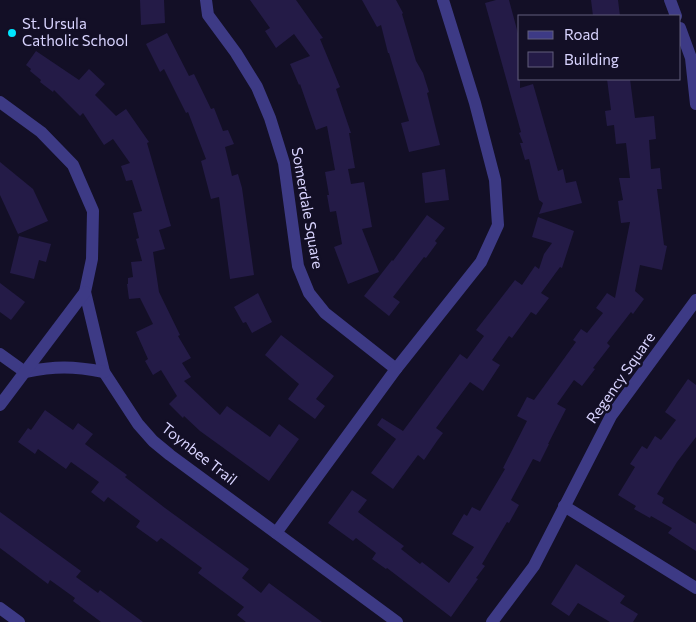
<svg xmlns="http://www.w3.org/2000/svg" width="696" height="622" viewBox="0 0 696 622" font-family="Commissioner,sans-serif">
<style>
.building{fill:#241b47}
.lines{fill:none;stroke-linecap:round;stroke-linejoin:round}
.minor{stroke:#3d3a85;stroke-width:12}
.poi-dot{fill:#00e5ff;stroke:#130f26;stroke-width:2}
.labels{text-anchor:middle;stroke-width:5;stroke-linejoin:round;paint-order:stroke}
.poi-label{font-size:15px;fill:#d9d4ff;stroke:#130f26;text-anchor:start}
.street-label{font-size:15px;fill:#d9d4ff;stroke:#130f26}
</style>
<rect width="100%" height="100%" fill="#130f26"/>
<g class="building">
<polygon points="140,0 164,0 165,23 141,25"/>
<polygon points="250,0 296,0 323,38 320,39 340,87 336,89 351,133 349,133 355,168 348,169 351,184 364,182 372,227 362,229 379,272 348,284 334,247 342,244 336,211 330,212 327,195 329,195 325,172 335,170 327,126 316,130 300,84 299,85 290,64 310,56 294,34 276,48 265,31 270,28"/>
<polygon points="362,0 396,0 403,13 402,14 416,61 423,73 429,92 427,93 440,145 409,152 401,123 409,121 389,53 388,53 381,25 377,27"/>
<polygon points="496,0 509,0 516,26 520,41 520,88 533,84 558,171 563,169 566,183 576,181 582,203 539,214 543,203 539,200 529,159 525,160 520,143 523,143 519,133 521,132 485,3"/>
<polygon points="591,0 618,0 620,16 593,16"/>
<polygon points="167,33 189,76 194,74 211,109 214,108 223,131 228,130 234,144 225,147 232,176 238,174 242,188 254,275 230,279 219,197 211,199 201,161 206,159 188,112 186,113 164,69 160,72 146,44"/>
<polygon points="36,51 79,80 89,69 105,84 95,95 116,116 126,109 149,142 147,143 171,226 159,230 165,249 153,252 159,292 180,335 178,336 191,358 182,363 191,377 184,381 220,415 227,406 270,437 279,424 299,439 269,481 200,431 184,416 183,418 169,404 177,396 161,370 153,375 145,361 148,359 136,332 153,324 140,298 129,299 127,284 128,284 128,278 133,277 131,262 142,261 136,239 139,238 133,213 142,211 132,180 126,181 121,166 130,163 113,139 104,145 83,113 80,116 54,90 53,92 40,82 41,80 30,71 31,69 26,65"/>
<polygon points="607,79 630,79 635,118 654,116 656,139 649,140 651,169 660,168 662,189 657,189 664,245 667,246 662,270 640,265 635,291 644,299 633,314 631,312 607,343 610,346 593,368 595,369 582,386 574,380 557,404 566,409 548,444 549,444 540,462 533,459 511,500 519,505 509,523 507,522 482,564 485,566 476,578 478,579 451,617 387,568 386,569 372,559 376,553 356,538 353,541 328,523 352,490 367,500 358,512 404,546 401,549 420,564 422,562 449,583 474,547 452,534 464,514 467,516 472,507 480,511 505,469 503,468 527,421 517,416 527,397 534,400 576,342 573,340 581,329 587,333 603,313 596,308 607,293 615,298 630,222 621,223 618,201 623,200 619,178 630,178 626,143 616,144 614,125 607,126 605,111 611,110"/>
<polygon points="0,162 33,189 48,221 18,234 0,195"/>
<polygon points="445,169 449,200 425,203 422,173"/>
<polygon points="427,215 445,228 435,241 437,243 426,258 424,257 393,297 400,302 389,316 364,296 392,260 393,261"/>
<polygon points="538,217 574,231 562,268 560,267 541,293 549,298 536,315 531,312 512,338 509,336 492,360 500,365 483,391 470,382 436,428 443,433 437,441 424,460 418,455 393,489 371,473 396,439 377,425 382,418 403,431 460,354 467,359 484,336 476,330 515,280 522,285 535,266 539,269 544,254 552,243 532,237"/>
<polygon points="19,236 51,244 46,262 39,260 34,279 10,273"/>
<polygon points="0,283 25,302 11,320 0,312"/>
<polygon points="258,293 272,322 252,333 246,322 243,323 234,307"/>
<polygon points="281,335 334,376 316,399 325,406 315,419 288,399 299,384 265,355"/>
<polygon points="688,379 696,385 696,437 677,462 657,494 664,498 662,503 696,524 696,551 668,533 672,528 651,516 650,518 634,509 636,506 618,495 635,467 630,464 642,446 647,449 655,436 661,440 676,420 665,412"/>
<polygon points="45,410 73,430 78,423 93,434 85,444 127,475 125,477 165,508 249,569 242,578 261,593 269,583 322,622 246,622 237,615 244,607 198,573 202,568 161,538 157,542 136,527 140,521 108,497 104,502 91,492 99,482 71,462 66,469 38,449 35,454 18,442 28,428 31,430"/>
<polygon points="0,512 81,571 76,577 98,593 100,590 143,622 101,622 73,601 75,598 50,580 48,584 0,548"/>
<polygon points="576,564 625,596 620,603 638,614 633,622 610,622 578,603 569,616 551,604"/>
</g>
<g class="lines">
<g class="minor">
<polyline points="206,0 208,15 236,53 257,87 270,118 284,163 298,266 309,293 325,313 396,369"/>
<polyline points="670,0 676,16"/>
<polyline points="680,28 691,58 696,104"/>
<polyline points="0,102 41,132 73,165 93,211 92,259 85,292 104,372 138,424 153,441 170,455 397,622"/>
<path d="M 0,354 L 25,372 C 55,366 73,366 104,372"/>
<polyline points="0,405 85,292"/>
<polyline points="564,506 696,588"/>
<polyline points="276,533 396,369 481,262 498,225 495,180 475,103 443,0"/>
<polyline points="0,608 19,622"/>
<polyline points="492,622 534,566 611,416 696,300"/>
</g>
</g>
<circle class="poi-dot" cx="12" cy="33" r="5"/>
<g class="labels">
<g class="poi-label">
<text x="22" y="29">St. Ursula<tspan x="22" dy="17">Catholic School</tspan></text>
</g>
<g class="street-label">
<text transform="translate(307 208) rotate(80)" y="5">Somerdale Square</text>
<text transform="translate(621 378) rotate(-55)" y="5">Regency Square</text>
<text transform="translate(199 454) rotate(38)" y="5">Toynbee Trail</text>
</g>
</g>
<rect x="518" y="15" width="162" height="65" fill="#130f26" stroke="#625e7d"/>
<rect x="528" y="31" width="25" height="8" fill="#3d3a85" stroke="#625e7d"/>
<text x="564" y="40" font-size="15" fill="#d9d4ff">Road</text>
<rect x="528" y="52" width="25" height="15" fill="#241b47" stroke="#625e7d"/>
<text x="564" y="65" font-size="15" fill="#d9d4ff">Building</text>
</svg>
